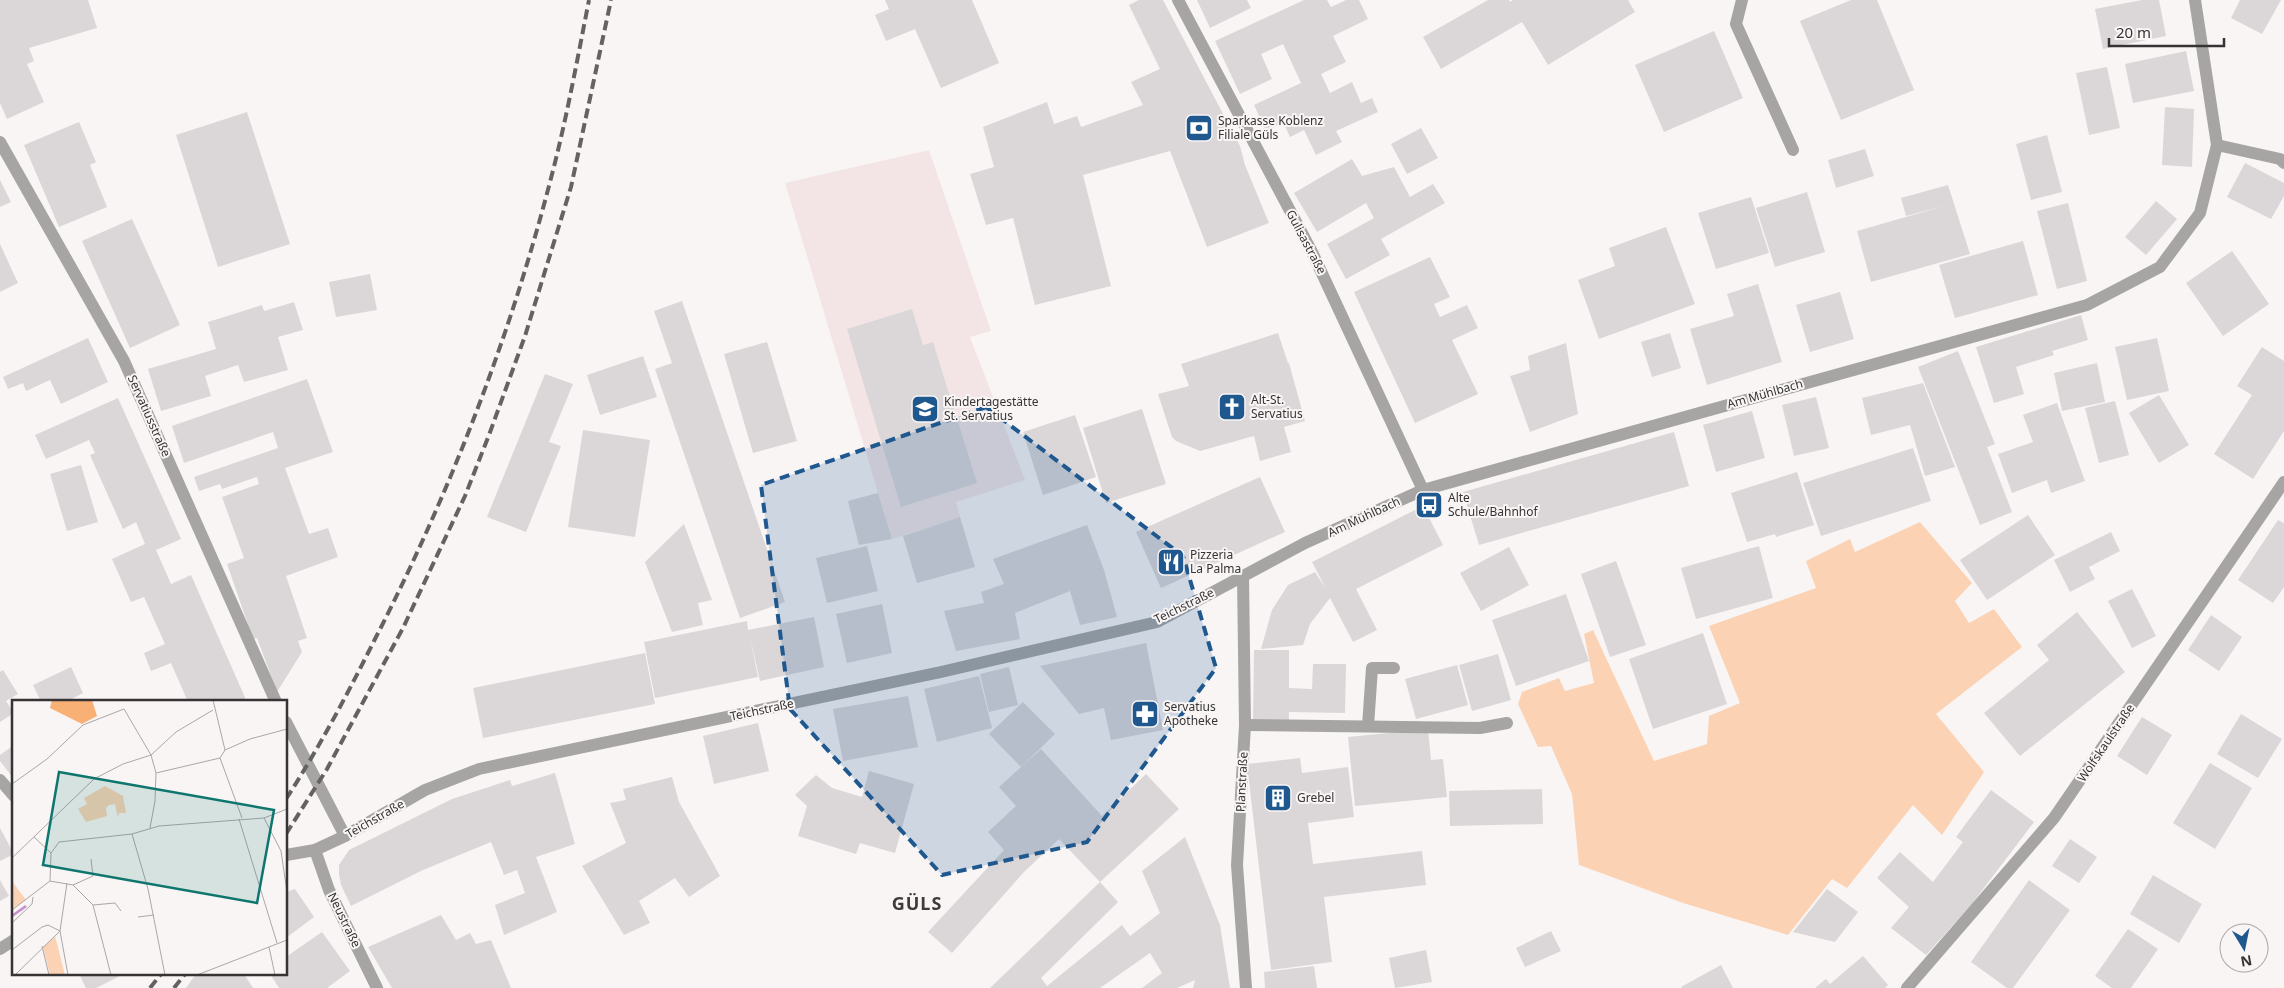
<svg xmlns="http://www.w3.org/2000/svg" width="2284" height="988" viewBox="0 0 2284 988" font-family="'Noto Sans',sans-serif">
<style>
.built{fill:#f3e5e6}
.green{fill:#fbd3b4}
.building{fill:#dbd7d9}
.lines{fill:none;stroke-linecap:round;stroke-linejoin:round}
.minor{stroke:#a7a5a4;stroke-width:12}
.rail{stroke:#646262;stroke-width:4;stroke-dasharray:10 5;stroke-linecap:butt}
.marked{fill:#1e588f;fill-opacity:0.2;stroke:#1e588f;stroke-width:4;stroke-dasharray:10 6;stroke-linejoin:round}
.labels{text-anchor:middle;stroke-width:4;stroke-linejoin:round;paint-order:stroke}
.poi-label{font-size:12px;fill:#353334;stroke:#f9f5f5;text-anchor:start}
.street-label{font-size:12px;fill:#353334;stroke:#f9f5f5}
.district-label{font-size:18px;font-weight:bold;letter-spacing:1px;fill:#3f3b3b;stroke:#f9f5f5}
.inset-river{fill:none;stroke:#c78cce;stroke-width:2.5}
.inset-road{fill:none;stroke:#aba7a8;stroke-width:1}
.view{fill:#0f766e;fill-opacity:0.15;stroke:#0f766e;stroke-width:2.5}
.inset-edge{fill:none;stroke:#353334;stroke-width:2.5}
</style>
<rect width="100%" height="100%" fill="#f9f5f5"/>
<polygon class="built" points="929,150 991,331 970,337 1025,480 956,502 960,517 892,539 785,183"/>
<polygon class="green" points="1920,522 1972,583 1955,601 1969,623 1994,609 2022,647 1936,714 1984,772 1942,835 1913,805 1847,888 1832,879 1788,935 1683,903 1579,865 1572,794 1551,746 1538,747 1518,704 1522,692 1559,678 1565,691 1594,683 1584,634 1593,630 1654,761 1707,744 1709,716 1740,703 1709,626 1816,588 1806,561 1850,539 1855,552"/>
<g class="building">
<polygon points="0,0 88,0 97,28 29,48 34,61 27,64 44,102 7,119 0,103"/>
<polygon points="885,0 972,0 999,63 941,88 915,29 886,41 875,15 889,9"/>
<polygon points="1139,0 1163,0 1240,146 1245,165 1269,223 1207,247 1170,151 1083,175 1111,286 1035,305 1013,218 986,225 970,174 994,167 983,127 1047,102 1054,124 1077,116 1081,127 1143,105 1131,82 1160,69 1129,5"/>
<polygon points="1197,0 1247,0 1251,8 1210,28"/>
<polygon points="1304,0 1327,0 1331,7 1346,0 1359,0 1368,19 1333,36 1346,62 1321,74 1330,93 1352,82 1361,103 1372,98 1378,112 1336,131 1342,142 1316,155 1304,130 1290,137 1283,122 1266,131 1254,105 1301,83 1283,44 1261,54 1272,79 1240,94 1215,41"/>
<polygon points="1488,0 1509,0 1510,2 1513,0 1628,0 1635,12 1548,65 1522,22 1441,69 1423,37"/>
<polygon points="1851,0 1877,0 1914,90 1841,120 1800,21"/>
<polygon points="2142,0 2159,0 2166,36 2103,49 2095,9"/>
<polygon points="2240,0 2281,0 2262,34 2231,18"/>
<polygon points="1714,31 1743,98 1664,132 1635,65"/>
<polygon points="2186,51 2194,91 2133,103 2125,64"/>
<polygon points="2107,67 2120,128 2089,135 2076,73"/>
<polygon points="2165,107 2194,109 2192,167 2162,165"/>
<polygon points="247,112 290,244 218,267 176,135"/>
<polygon points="79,122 96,162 90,165 107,207 59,227 24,145"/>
<polygon points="1421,128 1438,158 1407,174 1391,144"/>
<polygon points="2047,135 2062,192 2031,200 2016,144"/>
<polygon points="1865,149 1874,176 1836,188 1828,160"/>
<polygon points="1352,159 1362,176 1394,167 1410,197 1433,184 1445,203 1381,239 1390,255 1346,279 1327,244 1374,218 1366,203 1317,232 1294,193"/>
<polygon points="2245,163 2284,183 2284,196 2271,219 2227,197"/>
<polygon points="0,180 11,202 0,207"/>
<polygon points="1948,185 1970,254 1871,282 1857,231 1944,206 1906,216 1901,198"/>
<polygon points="1807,192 1825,252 1775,267 1756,208"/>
<polygon points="1751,197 1769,253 1716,269 1698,213"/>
<polygon points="2156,201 2177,219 2146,255 2125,237"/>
<polygon points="2068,203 2087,281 2057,289 2037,211"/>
<polygon points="132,219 180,325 130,348 82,241"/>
<polygon points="1666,227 1695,304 1599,339 1578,280 1615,266 1609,248"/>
<polygon points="2023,241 2038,295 1955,318 1939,265"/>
<polygon points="0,244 18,283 0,292"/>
<polygon points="2232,251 2269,304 2223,336 2186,283"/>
<polygon points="1430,257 1450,297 1434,304 1440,317 1467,305 1478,328 1452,340 1478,394 1415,423 1354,292"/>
<polygon points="370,274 377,310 336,317 329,282"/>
<polygon points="1758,284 1782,362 1707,385 1690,329 1734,316 1727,294"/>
<polygon points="1840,292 1854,339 1810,352 1796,305"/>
<polygon points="682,301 785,602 740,618 655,369 672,363 654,311"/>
<polygon points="294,302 303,330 278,337 288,370 244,382 238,365 205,376 211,396 161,411 148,369 216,349 208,322 262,305 264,311"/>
<polygon points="912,309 923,345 933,342 977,483 901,507 847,329"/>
<polygon points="2081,315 2088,340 2052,351 2054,355 2016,367 2024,394 1994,403 1976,347"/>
<polygon points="1278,333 1288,363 1289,363 1305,421 1284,427 1291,452 1260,461 1254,436 1200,451 1176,441 1172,437 1158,394 1189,386 1181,364"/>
<polygon points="1670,333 1681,368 1652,377 1641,342"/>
<polygon points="88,338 108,382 61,404 50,380 26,391 23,383 8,389 3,377"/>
<polygon points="2157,338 2169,391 2127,400 2115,347"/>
<polygon points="767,342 797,441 753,453 724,354"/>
<polygon points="1566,343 1578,414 1530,432 1510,376 1530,370 1528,356"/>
<polygon points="2262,347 2284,361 2284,431 2253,479 2214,454 2252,395 2237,386"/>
<polygon points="1958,351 1995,444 1987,447 2012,512 1980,525 1918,367"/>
<polygon points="643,356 657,397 600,415 587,375"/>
<polygon points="2097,363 2105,402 2062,411 2054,373"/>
<polygon points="545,374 573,384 549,442 561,446 526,532 487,517"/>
<polygon points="307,379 333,452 285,468 309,534 328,528 338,557 286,576 307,638 298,641 302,652 277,692 257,638 253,639 227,564 244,558 222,497 259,484 257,477 222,489 220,484 199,491 194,477 278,448 273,432 184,463 172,426"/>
<polygon points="1923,383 1955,467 1925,476 1910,425 1871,435 1862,398"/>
<polygon points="2159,395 2189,445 2159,463 2129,413"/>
<polygon points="1816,397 1829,448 1794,456 1782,405"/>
<polygon points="118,398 181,539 156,550 171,584 191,575 247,702 188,702 171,663 151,671 144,653 165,644 144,597 131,602 112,559 145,544 136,522 123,529 90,455 95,453 89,440 46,459 35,435"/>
<polygon points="2115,401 2129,455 2099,463 2085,408"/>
<polygon points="2057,403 2085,481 2051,493 2047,480 2012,493 1998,454 2033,442 2023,415"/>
<polygon points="1142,409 1166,484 1106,503 1083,428"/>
<polygon points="1752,411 1765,458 1716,472 1703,425"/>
<polygon points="1075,415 1096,477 1043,495 1023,432"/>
<polygon points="583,430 650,440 635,537 568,527"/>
<polygon points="1674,432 1689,486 1479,545 1463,492"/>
<polygon points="1913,448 1931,501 1821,536 1803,483"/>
<polygon points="81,465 98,522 67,531 50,474"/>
<polygon points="1797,472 1814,525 1776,537 1775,534 1747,542 1731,493"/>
<polygon points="1260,477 1285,532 1161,588 1136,532"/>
<polygon points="878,493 892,539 859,545 848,501"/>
<polygon points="1423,506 1443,545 1356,589 1377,630 1353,642 1330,598 1310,624 1303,645 1261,649 1272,610 1288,585 1315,572 1326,589 1312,562"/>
<polygon points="2028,515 2055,555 1987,600 1960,560"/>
<polygon points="960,517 975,567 917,583 903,536"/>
<polygon points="2278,520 2284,523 2284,587 2273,603 2238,580"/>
<polygon points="684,524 712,600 698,603 703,625 672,632 645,562"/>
<polygon points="1087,525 1104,570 1117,617 1080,625 1070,591 1015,613 1020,639 956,651 944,611 984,603 981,592 1004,584 993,559"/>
<polygon points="2111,532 2120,551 2089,567 2095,579 2070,592 2054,560"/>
<polygon points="867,546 878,591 827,603 816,558"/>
<polygon points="1759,546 1773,598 1696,619 1681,568"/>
<polygon points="1509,547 1529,585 1481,611 1460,573"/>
<polygon points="1616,561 1646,645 1610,657 1581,574"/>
<polygon points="2132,589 2156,636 2132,648 2108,601"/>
<polygon points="1566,594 1589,661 1516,686 1492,620"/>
<polygon points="882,604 892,653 847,663 836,614"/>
<polygon points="2077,612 2125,672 2020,756 1984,713 2049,660 2037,645"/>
<polygon points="2211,615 2242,637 2219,671 2188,650"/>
<polygon points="814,617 824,667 760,681 750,637 758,677 655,698 644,642 747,621 748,630"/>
<polygon points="1703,633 1727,704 1653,729 1629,659"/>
<polygon points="1146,643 1163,730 1111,740 1104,708 1079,714 1040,666"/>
<polygon points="1254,650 1289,650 1289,688 1312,689 1313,664 1346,664 1345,713 1289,712 1289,723 1253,722"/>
<polygon points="645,653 655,704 483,738 473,688"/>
<polygon points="1498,654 1511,700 1472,711 1459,665"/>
<polygon points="1457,665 1468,705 1416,719 1405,679"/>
<polygon points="71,667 83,693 66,702 41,702 33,685"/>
<polygon points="1009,667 1018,705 989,712 980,674"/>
<polygon points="3,670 18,694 6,701 14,713 0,722 0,672"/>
<polygon points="979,676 992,728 937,742 924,689"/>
<polygon points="908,696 918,747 843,761 833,709"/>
<polygon points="1023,702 1055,734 1021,767 989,734"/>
<polygon points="2241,714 2282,739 2258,778 2217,754"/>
<polygon points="2142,717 2172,735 2147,775 2117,756"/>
<polygon points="758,723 769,771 714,784 703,736"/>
<polygon points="1428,729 1431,760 1443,759 1447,797 1355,806 1348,737"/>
<polygon points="14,745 14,779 0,761 0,755"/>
<polygon points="1041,749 1102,816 1146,774 1179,809 1100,882 1059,839 1024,872 952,953 928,932 1004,850 988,832 1016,806 999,787"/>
<polygon points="1300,758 1302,773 1348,767 1354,817 1308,823 1313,864 1422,851 1426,885 1324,897 1332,962 1271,970 1247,764"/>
<polygon points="2210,763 2252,788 2215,849 2173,823"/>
<polygon points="869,771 914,784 895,853 860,843 856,854 798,836 807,806 795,795 816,775 832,788 862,797"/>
<polygon points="555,773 575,844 536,857 557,912 504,935 495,905 525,893 517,870 504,875 491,842 423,870 351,906 341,885 339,875 339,865 349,850 452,799 510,780 512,786"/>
<polygon points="672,777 679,802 720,876 689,897 675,878 639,901 650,923 624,935 582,866 626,843 610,803 626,800 623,789"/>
<polygon points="1542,789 1543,824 1450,826 1449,791"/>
<polygon points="1991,790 2034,822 1971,905 1926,955 1891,928 1909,907 1877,878 1900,852 1933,882 1963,842 1956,837"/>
<polygon points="0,828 14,854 0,861"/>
<polygon points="1185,837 1220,925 1230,988 1193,988 1195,980 1177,988 1142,988 1162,973 1150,953 1100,988 990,988 1100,882 1118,902 1041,978 1047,986 1122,925 1130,936 1160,913 1142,871"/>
<polygon points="2070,839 2097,857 2079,883 2052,866"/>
<polygon points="2153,875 2202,904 2179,943 2130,914"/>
<polygon points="0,880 9,896 0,901"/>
<polygon points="2029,880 2070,910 2013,988 2007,988 1971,962"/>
<polygon points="295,889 314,917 286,938 286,892"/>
<polygon points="1827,889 1858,912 1835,942 1793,932"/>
<polygon points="441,915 456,940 470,933 476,944 491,940 511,988 392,988 368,947"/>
<polygon points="2128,929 2158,949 2131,988 2112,988 2095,976"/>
<polygon points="1551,931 1561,951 1525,967 1516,948"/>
<polygon points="322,932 350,971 327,988 279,988 270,974 286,974 286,957"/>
<polygon points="1426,950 1432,982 1395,988 1389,958"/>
<polygon points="1863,956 1888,985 1885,988 1815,988 1826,979 1830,984"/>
<polygon points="1721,965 1733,988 1682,988 1681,987"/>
<polygon points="1314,966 1317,988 1265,988 1264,972"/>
<polygon points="79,974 124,974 96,988 86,988"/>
<polygon points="196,974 244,974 253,988 186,988"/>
</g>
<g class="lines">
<g class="minor">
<polyline points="1178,0 1312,252 1423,490"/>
<polyline points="1742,0 1736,24 1793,150"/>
<polyline points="0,142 124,361 276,702"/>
<polyline points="2217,145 2280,159 2284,163"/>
<polyline points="1243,576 1245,725 1237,865 1246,988"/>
<polyline points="286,722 345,836"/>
<polyline points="1245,725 1480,728 1507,723"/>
<polyline points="1368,726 1372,668 1394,668"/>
<polyline points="0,780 14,796"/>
<polyline points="315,850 329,890 377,988"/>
<polyline points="286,855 315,850 345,836 425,790 479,769 941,672 1157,622 1305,543 1423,490 2087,305 2160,267 2200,213 2217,145 2195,0"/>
<polyline points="0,949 14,940"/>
<polyline points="1907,988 2054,818 2284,482"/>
</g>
<g class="rail">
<path d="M 286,799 C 319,748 347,695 374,641 C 449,495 509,340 550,182 C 566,122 577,61 589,0"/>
<polyline points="286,834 327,769 403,628 465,496 489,435 525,336 571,187 611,0"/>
<polyline points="150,988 161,974"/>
<polyline points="174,988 185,974"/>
</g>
</g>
<path class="marked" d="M 986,407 L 1183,556 L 1216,668 L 1087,842 L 942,875 L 790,709 L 761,485 Z"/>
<defs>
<g id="bank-square" transform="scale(1.4375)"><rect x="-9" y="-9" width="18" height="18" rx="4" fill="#1e588f" stroke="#f9f5f5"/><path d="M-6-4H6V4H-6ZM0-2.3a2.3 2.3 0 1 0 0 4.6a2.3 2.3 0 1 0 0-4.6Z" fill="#fff"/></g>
<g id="church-square" transform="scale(1.4375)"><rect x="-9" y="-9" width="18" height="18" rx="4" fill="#1e588f" stroke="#f9f5f5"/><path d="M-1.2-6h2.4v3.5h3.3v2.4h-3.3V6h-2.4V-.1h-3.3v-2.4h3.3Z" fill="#fff"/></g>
<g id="school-square" transform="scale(1.4375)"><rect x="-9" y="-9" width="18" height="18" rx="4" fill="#1e588f" stroke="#f9f5f5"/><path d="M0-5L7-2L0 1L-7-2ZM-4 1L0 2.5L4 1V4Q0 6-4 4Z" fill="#fff"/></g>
<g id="bus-square" transform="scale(1.4375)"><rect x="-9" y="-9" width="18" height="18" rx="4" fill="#1e588f" stroke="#f9f5f5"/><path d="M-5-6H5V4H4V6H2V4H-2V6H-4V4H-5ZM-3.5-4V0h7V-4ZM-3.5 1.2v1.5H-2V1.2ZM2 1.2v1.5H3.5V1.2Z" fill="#fff"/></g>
<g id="restaurant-square" transform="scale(1.4375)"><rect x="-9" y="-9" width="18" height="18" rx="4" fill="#1e588f" stroke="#f9f5f5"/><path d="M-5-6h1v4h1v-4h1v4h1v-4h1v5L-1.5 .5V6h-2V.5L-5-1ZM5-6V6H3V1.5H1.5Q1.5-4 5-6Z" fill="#fff"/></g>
<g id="pharmacy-square" transform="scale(1.4375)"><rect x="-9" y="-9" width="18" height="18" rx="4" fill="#1e588f" stroke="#f9f5f5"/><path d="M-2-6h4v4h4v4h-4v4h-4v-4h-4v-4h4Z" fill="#fff"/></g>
<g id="building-square" transform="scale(1.4375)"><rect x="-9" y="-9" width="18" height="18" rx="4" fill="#1e588f" stroke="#f9f5f5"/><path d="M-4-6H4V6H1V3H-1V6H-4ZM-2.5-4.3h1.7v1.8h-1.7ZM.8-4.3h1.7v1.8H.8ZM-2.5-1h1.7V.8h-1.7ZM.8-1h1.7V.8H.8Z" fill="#fff"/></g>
</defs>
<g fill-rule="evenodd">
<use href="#bank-square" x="1199" y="128"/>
<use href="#church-square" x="1232" y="407"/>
<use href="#school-square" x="925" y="409"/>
<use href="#bus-square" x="1429" y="505"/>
<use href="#restaurant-square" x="1171" y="562"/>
<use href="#pharmacy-square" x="1145" y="714"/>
<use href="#building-square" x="1278" y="798"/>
</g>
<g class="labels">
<g class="poi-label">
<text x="1218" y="125">Sparkasse Koblenz<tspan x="1218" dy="14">Filiale Güls</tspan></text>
<text x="1251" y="404">Alt-St.<tspan x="1251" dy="14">Servatius</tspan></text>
<text x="944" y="406">Kindertagestätte<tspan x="944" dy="14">St. Servatius</tspan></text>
<text x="1448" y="502">Alte<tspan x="1448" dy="14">Schule/Bahnhof</tspan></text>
<text x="1190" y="559">Pizzeria<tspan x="1190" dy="14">La Palma</tspan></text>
<text x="1164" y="711">Servatius<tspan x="1164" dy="14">Apotheke</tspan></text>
<text x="1297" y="802">Grebel</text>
</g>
<g class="street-label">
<text transform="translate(1306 242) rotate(62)" y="4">Gulisastraße</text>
<text transform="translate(1765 394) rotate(-16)" y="4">Am Mühlbach</text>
<text transform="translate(149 416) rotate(66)" y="4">Servatiusstraße</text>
<text transform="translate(1364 517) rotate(-25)" y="4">Am Mühlbach</text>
<text transform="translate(1184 606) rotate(-26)" y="4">Teichstraße</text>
<text transform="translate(762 710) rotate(-12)" y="4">Teichstraße</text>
<text transform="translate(2106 743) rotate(-56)" y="4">Wolfskaulstraße</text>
<text transform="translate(1242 782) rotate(-87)" y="4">Planstraße</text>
<text transform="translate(375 819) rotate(-30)" y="4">Teichstraße</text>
<text transform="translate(344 920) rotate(64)" y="4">Neustraße</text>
</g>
<g class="district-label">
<text x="917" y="910">GÜLS</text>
</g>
</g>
<g transform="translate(12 700)">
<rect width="275" height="275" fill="#f9f5f5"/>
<path d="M 93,86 L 111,96 L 114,113 L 107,113 L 106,118 L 103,104 L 97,105 L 94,108 L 95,116 L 74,122 L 66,109 L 75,104 L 72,98 ZM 0,181 L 14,200 L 0,209 ZM 43,236 L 53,275 L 38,275 L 31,247 Z" fill="#fbd3b4"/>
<path d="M 40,0 L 80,0 L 85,16 L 70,24 L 38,8 Z" fill="#f9b074"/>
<path class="inset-river" d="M 0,216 L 14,206"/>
<path class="inset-road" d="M 201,0 L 213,50M 112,9 L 139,55 L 144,73 L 143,101 L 138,128M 208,58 L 230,118M 144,73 L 208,58 L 213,50 L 238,39 L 275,29M 0,84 L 35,59 L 71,25 L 112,9M 252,118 L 269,151 L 275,192M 227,119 L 265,243M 120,134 L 136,189 L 153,275M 22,137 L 39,153M 0,158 L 82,79 L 111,64 L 139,55 L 164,32 L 201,10M 38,181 L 61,185 L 81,205 L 99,275M 55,183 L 48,231 L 56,275M 61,185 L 81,176 L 79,159M 81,205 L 103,203 L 109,211M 0,210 L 38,181 L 39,153 L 47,142 L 120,134 L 147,126 L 252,118 L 275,109M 126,217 L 142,215M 0,223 L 20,204 L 21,197M 30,246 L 37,275M 257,247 L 263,275M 0,250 L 30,227 L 36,225 L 48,231 L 3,275M 185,275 L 275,240"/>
<path class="view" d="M 47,72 L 262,110 L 245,203 L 31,165 Z"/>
<rect width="275" height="275" class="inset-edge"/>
</g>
<g transform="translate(2244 948) rotate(170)"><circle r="24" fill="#f9f5f5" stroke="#aba7a8"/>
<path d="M0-4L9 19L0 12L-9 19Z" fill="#1e588f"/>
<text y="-8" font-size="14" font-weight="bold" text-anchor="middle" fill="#353334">N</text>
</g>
<path d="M2109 38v8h115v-8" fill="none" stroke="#353334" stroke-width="2.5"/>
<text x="2116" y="38" font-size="15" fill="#353334" stroke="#f9f5f5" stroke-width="4" paint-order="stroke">20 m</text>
</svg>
